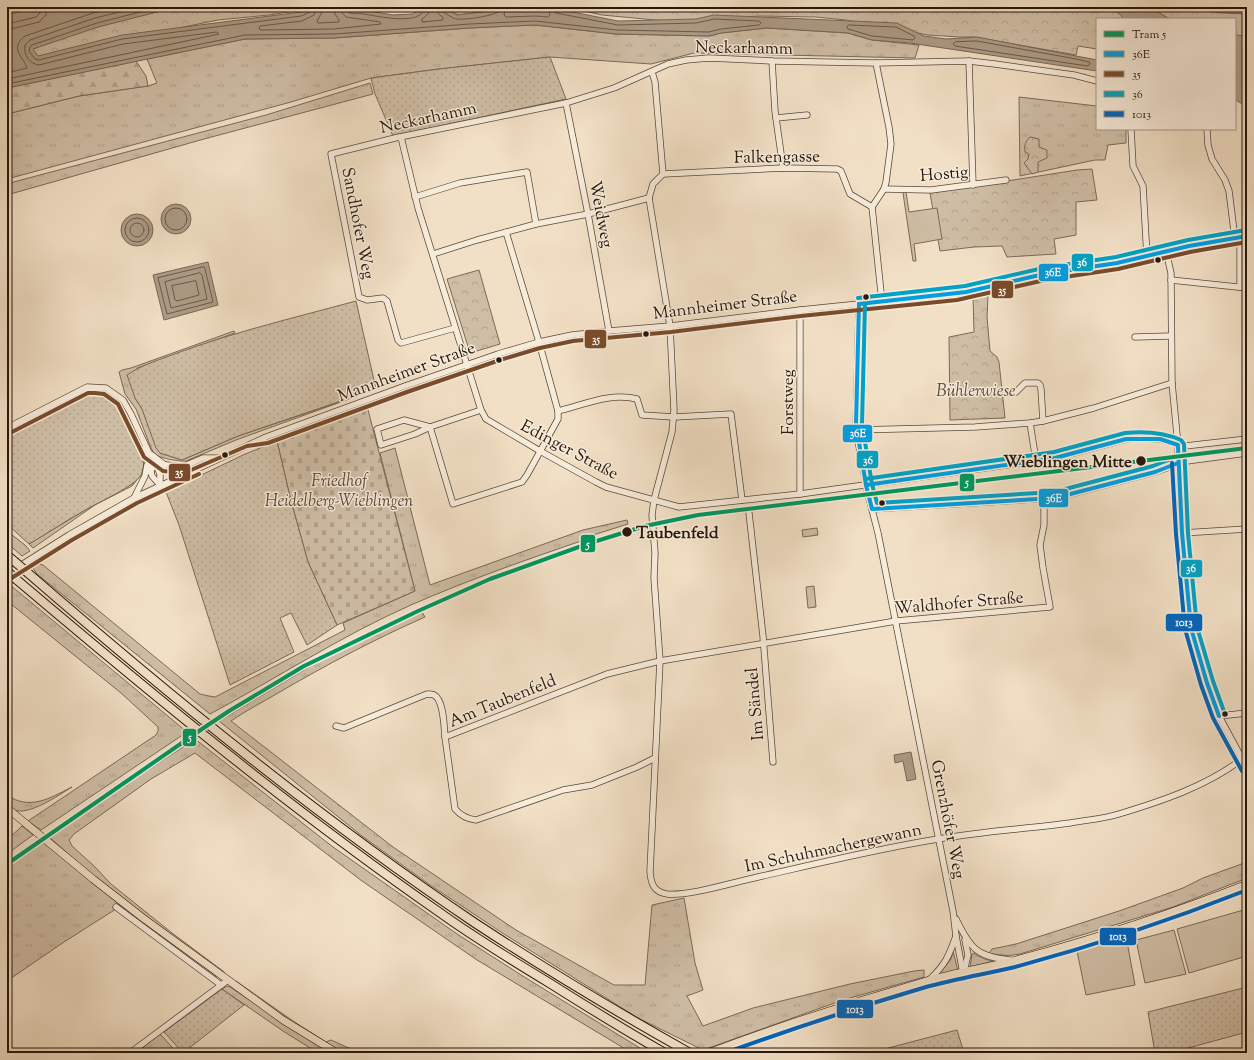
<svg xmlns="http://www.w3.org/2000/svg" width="1254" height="1060" viewBox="0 0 1254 1060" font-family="'Sorts Mill Goudy',serif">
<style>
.grass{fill:url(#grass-tufts);stroke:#7a6a59}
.forest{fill:url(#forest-firs);stroke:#7a6a59}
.cemetery{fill:url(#cemetery-stones);stroke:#7a6a59}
.park{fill:url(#park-crowns);stroke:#7a6a59}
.garden{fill:url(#garden-dots);stroke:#7a6a59}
.pitch{fill:#cfbea6;stroke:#7a6a59}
.water{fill:#ad9c87;stroke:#776756}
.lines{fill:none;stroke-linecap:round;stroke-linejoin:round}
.shore{stroke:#6a5a4a;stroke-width:1}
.minor-casing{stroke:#59493a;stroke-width:7}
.major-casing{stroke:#26170c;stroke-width:8}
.highway-casing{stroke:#26170c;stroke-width:10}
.minor{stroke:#f7ebda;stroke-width:5.5}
.major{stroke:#f2e0c6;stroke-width:7}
.highway{stroke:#f2e0c6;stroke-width:8}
.highway-bridge-casing{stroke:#26170c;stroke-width:10;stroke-linecap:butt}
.highway-bridge{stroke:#f2e0c6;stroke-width:8}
.bus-1-casing{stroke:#f7ebda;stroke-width:7}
.bus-2-casing{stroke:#f7ebda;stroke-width:7}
.bus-3-casing{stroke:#f7ebda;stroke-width:7}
.bus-4-casing{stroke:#f7ebda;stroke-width:7}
.bus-1{stroke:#009ee2;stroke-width:4}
.bus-2{stroke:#7a4b2a;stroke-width:4}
.bus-3{stroke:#02a2c4;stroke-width:4}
.bus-4{stroke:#0065bd;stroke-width:4}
.tram-1-casing{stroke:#f7ebda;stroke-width:7}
.tram-1{stroke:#00975f;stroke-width:4}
.bus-dot{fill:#26170c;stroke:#f7ebda;stroke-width:1.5}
.labels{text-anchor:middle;stroke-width:3;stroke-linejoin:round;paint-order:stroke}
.street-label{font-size:17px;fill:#26170c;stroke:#f7ebda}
.park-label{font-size:17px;font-style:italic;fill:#59493a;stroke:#f7ebda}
.stop-label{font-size:17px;font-weight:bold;fill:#26170c;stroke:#f7ebda;text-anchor:end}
.line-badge{stroke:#f7ebda;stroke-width:1.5}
.badge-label{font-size:11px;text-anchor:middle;font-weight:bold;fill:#fff}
</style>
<defs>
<pattern id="grass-tufts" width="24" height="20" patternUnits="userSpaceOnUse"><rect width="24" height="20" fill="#cfbea6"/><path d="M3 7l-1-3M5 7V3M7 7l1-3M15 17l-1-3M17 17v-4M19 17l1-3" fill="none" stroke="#b2a38e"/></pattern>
<pattern id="forest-firs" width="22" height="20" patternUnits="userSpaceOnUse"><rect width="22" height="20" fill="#cfbea6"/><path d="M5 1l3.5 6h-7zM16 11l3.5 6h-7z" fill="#b2a38e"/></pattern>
<pattern id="cemetery-stones" width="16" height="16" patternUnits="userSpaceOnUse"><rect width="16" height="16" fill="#cfbea6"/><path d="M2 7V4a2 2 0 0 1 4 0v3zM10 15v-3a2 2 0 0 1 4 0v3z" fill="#b2a38e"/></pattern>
<pattern id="park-crowns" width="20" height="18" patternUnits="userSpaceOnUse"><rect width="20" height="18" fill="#cfbea6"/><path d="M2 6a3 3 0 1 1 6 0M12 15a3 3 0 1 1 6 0" fill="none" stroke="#b2a38e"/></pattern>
<pattern id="garden-dots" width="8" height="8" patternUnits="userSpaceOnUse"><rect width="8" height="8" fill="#cfbea6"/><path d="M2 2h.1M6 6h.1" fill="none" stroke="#b2a38e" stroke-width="1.8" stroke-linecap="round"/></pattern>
</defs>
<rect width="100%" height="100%" fill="#f2e0c6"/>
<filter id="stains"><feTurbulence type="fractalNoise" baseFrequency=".005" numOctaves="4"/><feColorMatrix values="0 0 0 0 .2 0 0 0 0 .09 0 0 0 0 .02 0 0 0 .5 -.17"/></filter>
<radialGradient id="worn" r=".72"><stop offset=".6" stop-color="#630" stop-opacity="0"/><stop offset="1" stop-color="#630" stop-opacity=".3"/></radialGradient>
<g class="grass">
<polygon points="535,25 616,34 709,36 721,33 767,28 848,33 872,40 919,45 915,58 694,53 651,64 550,57 439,69 371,78 291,102 7,179 7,114 79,96 148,86 157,83 147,59 245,39 334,38 470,28"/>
<polygon points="370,83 373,94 204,139 7,195 7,184 21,180 266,115"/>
<polygon points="1019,97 1097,106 1097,129 1126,129 1126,143 1108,145 1105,160 1095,160 1020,176"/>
<path d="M 234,331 L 235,333 L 137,368 L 135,398 L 142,409 L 160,453 L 182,460 L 238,436 L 349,399 L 236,440 L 186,461 C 181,462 160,458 155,455 L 151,448 L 136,409 L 125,394 L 119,372 L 122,370 L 131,368 Z"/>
<path d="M 395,448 L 430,585 L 583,530 L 627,520 L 628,524 L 590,536 L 587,539 C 528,559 468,580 411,605 C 341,636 277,678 210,714 L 37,574 L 33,568 L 39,564 L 43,565 L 200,694 L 209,696 L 215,697 L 345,630 L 343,623 L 415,591 L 380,453 Z"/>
<polygon points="141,475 132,486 95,505 33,548 29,544 87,509 134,483"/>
<polygon points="7,531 25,545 30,551 22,556 7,543"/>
<path d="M 9,584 L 187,732 L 41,830 L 28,821 L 156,735 L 158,731 L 158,727 L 121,693 L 11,604 C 7,598 5,590 9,584 Z"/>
<path d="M 422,612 L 425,617 C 375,639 326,665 278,693 C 263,702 245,711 231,721 L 393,847 L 516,930 L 614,985 L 645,985 L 652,905 L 684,898 L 695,963 L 703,990 L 687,996 L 703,1026 L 753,1008 L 850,984 L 914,971 L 924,970 L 924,977 L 843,1000 L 703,1050 L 638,1018 L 504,934 L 430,885 L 362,836 L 219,721 L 334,652 Z"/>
<polygon points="195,739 333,847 457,934 526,978 648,1053 627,1053 622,1047 477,960 362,881 195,753 151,779 74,834 69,840 72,846 94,866 111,884 172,933 223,971 227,977 104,885 48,836"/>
<path d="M 72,787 C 59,795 29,816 14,810 C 12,809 9,806 7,805 L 7,795 C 30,811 50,798 72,787 Z"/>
<polygon points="22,826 33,835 7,854 7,840"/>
<polygon points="42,841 119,904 216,976 216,979 116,909 64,942 7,981 7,867"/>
<path d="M 1247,862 L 1247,878 L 1173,907 L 1020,954 C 1009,956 1000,956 989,953 L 992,949 L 1016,944 L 1119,911 L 1183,888 L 1203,878 Z"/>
<polygon points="953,951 958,971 941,974 940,973 951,959"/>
<path d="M 974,953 C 981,958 986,960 994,961 L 970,967 L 972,954 Z"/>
<polygon points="236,981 293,1021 326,1042 331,1040 360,1053 343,1053 330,1046 305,1031 235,983"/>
<polygon points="227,986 230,987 292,1029 330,1053 318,1053 283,1031 222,989"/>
<polygon points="160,1034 172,1047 169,1053 147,1053 143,1047"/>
</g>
<g class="forest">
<polygon points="444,7 505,7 482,12 457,15"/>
<polygon points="136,61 146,76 148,86 79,96 7,114 7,88"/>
</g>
<polygon class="cemetery" points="367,406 415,591 337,625 308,562 291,501 277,441"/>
<g class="park">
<polygon points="7,7 320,7 269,15 218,20 36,57 7,53"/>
<polygon points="565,7 1247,7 1247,73 1235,77 1235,19 1097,19 1097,49 1078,46 1076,55 974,37 960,37 928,35 846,20 816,17 760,16 666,21 602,15"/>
<path d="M 1030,137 L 1039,139 L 1039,147 L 1047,150 L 1047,158 L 1038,162 L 1038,172 L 1032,174 L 1024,163 L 1028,159 L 1029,154 L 1025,152 C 1024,145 1025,142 1030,137 Z"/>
<polygon points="1092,169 1097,200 1076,202 1076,235 1054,239 1056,254 1007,257 1002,246 974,247 940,251 930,193 1077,170"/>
<polygon points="479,270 500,344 470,353 447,279"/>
<polygon points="988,296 987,317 990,351 997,357 999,362 1005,418 950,420 949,337 974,332 973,297"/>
<polygon points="817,528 818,535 803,537 802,530"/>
<polygon points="814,586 816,607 808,608 806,587"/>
</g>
<g class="garden">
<polygon points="550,57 566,99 393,136 375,94 371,78 439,69"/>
<path d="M 356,301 L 376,389 L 238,436 L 182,460 L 160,453 L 156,448 L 142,409 L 135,398 L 127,375 C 143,364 162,359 180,352 C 238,331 297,317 356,301 Z"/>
<path d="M 97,394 C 117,396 122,409 130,426 C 136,439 149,459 141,475 C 135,486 99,502 87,509 C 67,520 48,533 29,544 L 7,524 L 7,436 L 57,409 L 91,395 Z"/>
<polygon points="277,441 291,501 308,562 337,625 307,645 291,613 280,618 294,652 230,685 179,525 166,492 243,455"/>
<polygon points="1247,987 1247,1032 1170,1053 1155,1053 1148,1012"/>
<polygon points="222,989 244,1005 183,1053 164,1032"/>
<polygon points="957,1030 964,1053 869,1053"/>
</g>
<g class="pitch">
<polygon points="906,192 909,212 937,208 942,239 914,244 916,261 913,261 903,193"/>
<polygon points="1247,909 1247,956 1189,973 1177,929"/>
<polygon points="1174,930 1186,974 1145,983 1136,940"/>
<polygon points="1126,936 1135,985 1086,995 1076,946"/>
</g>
<g class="water">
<polygon points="39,7 177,7 98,27 33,49 38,56 122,35 301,12 311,7 363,10 393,15 412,14 424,7 444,7 457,15 482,12 505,7 547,7 618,21 696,19 714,15 897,23 924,36 946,39 977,37 1097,60 1097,71 910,43 872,40 848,33 767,28 721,33 709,36 616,34 535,25 470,28 334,38 245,39 7,88 7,15"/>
<polygon points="1113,7 1149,7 1170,19 1124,19"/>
<polygon points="1175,7 1247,7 1247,14 1223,13"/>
<polygon points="1235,35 1247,36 1247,106 1235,100"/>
<circle cx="176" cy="219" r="15"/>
<circle cx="137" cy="230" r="16"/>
<polygon points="208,262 218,305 164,320 153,275"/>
<polygon points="911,752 916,779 907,781 903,761 895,763 894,755"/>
</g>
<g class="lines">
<g class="shore">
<polyline points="160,7 97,23 32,45 30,47 29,51 35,59 39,60 122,39 301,16 310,12 312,7"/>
<polyline points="317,7 314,15 302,21 260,26 259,29 261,30 334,29 381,24 380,22 346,17 342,13 340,7"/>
<polyline points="323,7 321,14 317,21 318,23 339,22 339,20 335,14 334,7"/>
<path d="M 345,7 L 346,11 C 351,15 358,13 364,14 C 377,16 423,27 425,7"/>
<polyline points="430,7 428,14 422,19 422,22 443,20 443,18 438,13 436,7"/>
<path d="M 441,7 L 443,12 C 447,14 453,19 457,19 C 466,20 495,16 501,10 L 501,7"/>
<polyline points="506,7 504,15 506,17 535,16 548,17 550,15 548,7"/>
<polyline points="1206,7 1247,10"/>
<polyline points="7,24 36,17 40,13 41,7"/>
<polygon points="849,25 896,27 914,36 915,38 913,40 872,36 848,29 847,27"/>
<polyline points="7,30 39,22 46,15 47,7"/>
<polygon points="977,41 1076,59 1089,62 1090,64 1088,66 1074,64 955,46 953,44 955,42"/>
<path d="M 7,73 L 27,68 C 23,56 9,49 25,36 L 93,13 L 116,7"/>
<path d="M 7,79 L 219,34 L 217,32 L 123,44 L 39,65 C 30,64 23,55 25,45 L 30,40 L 95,18 L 140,7"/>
<polyline points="7,84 245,35 334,34 470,24 535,21 617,30 709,32 721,29 759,25 761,23 759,21 714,19 696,23 618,25 556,13 553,11 553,7"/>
<circle cx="176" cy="219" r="11"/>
<circle cx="137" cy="230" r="12"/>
<circle cx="137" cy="230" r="7"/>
<polygon points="204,267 205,269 213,302 167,314 158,278"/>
<polygon points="200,273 202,275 207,299 171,308 165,282"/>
<polygon points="196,281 199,295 177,301 175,300 172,286"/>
</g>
<g class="minor-casing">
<g id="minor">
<polyline points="772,61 775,111 783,168"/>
<polyline points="969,61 973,185"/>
<path d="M 652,72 L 655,82 L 663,174 L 653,184 L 649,198 L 670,326 L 674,410 L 672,432 L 654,500 L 652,515 L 655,553 L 654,578 L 660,661 L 650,872 C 651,884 654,892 667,894 C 689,896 731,883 754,878 C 815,864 876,849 938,839 C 982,831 1026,829 1070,823 C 1086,820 1103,819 1119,814 C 1162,801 1207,786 1242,759"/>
<polyline points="566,103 588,214 609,331"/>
<polyline points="776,118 807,115"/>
<polyline points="1131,129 1133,166 1143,186 1147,257"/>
<polyline points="1207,129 1208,145 1212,159 1225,180 1229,191 1235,239"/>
<polyline points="401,137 418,208 481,410 486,419 540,451 596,482 606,487 679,507 800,494 1036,461 1055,458 1126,439 1137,438 1160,439 1185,446 1247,439"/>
<polyline points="663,174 783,168 837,169 841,171 850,194 872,207"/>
<polyline points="884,189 931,190 1006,180"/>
<polyline points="415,197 460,183 527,172 536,224"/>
<polyline points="872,207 884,189 886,182 891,144 889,127 876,63"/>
<polyline points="872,207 882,302"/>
<polyline points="1166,251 1171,273 1172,383 1178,445 1178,463 1182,533 1191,628 1207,683 1219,716 1247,768"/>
<polyline points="433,254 477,240 536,224 588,214 649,198"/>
<polyline points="1171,280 1247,288"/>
<polyline points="1240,287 1240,238"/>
<polyline points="859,304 856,430 868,494 878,533 953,911 956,936 963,973"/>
<polyline points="800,310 800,494"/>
<polyline points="455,328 401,343 398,340 387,301 383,298 367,300 359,297 331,154 395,138 566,103 614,88 668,64 686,60 709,58 772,61 876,63 969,61 995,64 1074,75 1097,81"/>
<polyline points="1135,337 1171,336"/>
<polyline points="1008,393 1016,392 1025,383 1038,383 1040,385 1041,389 1043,421"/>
<polyline points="481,410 430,427 404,420 377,429 381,445 415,434 430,427 453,504 522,482 527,475 558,419 558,411 539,342 506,232"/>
<path d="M 558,411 C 583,405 611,392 637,399 L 642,415 L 674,417 L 731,414 L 742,500"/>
<polyline points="1030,423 1036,461"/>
<polyline points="7,428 87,387 106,388 123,400 131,414 149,453 165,465"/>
<polyline points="856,430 975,427 1030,423 1043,421 1094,408 1172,383"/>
<polyline points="145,449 152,476 160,485"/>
<polyline points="155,462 160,474 160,485"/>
<path d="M 150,472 C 153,467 154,465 160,464 L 182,467 L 203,458 L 218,458"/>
<polyline points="134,498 145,476 147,465"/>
<polyline points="872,509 1055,498 1155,472 1187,461 1247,453"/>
<polyline points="749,513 763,636 773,762"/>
<polyline points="1182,533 1247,529"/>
<polyline points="7,574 69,535 134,498 266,437 405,386 498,354 539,342 572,335 609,331 670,326 800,310 956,294 1044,274 1117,263 1189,246 1247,236"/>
<polyline points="1219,716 1247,713"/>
<path d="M 336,726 L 344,728 L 427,694 C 429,694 432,694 434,695 C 444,700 444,727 445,737"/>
<path d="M 655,758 L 637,767 L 592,785 L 563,790 L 476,820 C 467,819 461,816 455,809 L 445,737 L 607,674 L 660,661 L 896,621 L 1050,607 L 1043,568 L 1040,545 L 1044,525 L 1044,499"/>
<polyline points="116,907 221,985"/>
<path d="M 956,919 C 970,948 977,957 1010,960"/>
<polyline points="964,971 968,955 965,940"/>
<path d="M 930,979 C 945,965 949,956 956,936"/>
<polyline points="130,1053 228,980"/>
</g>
</g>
<g class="major-casing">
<g id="major">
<polyline points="7,808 93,879 143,918 283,1020 337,1053"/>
<path d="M 708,1053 C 780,1026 853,1002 926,981 C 954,973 983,968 1012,961 C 1091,940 1171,914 1247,884"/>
</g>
</g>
<g class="highway-casing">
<g id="highway">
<polyline points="7,555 14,561"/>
<path d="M 28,573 C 171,697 318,817 475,923 C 545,969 617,1012 690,1053"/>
<path d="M 17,580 C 154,696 292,810 439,912 C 475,938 513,961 551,984 C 589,1008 626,1031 665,1053"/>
</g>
</g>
<use href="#minor" class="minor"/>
<use href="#major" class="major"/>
<use href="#highway" class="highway"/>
<g class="highway-bridge-casing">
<g id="highway-bridge">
<polyline points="14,561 28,573"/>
<polyline points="7,571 17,580"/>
</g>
</g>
<use href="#highway-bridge" class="highway-bridge"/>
<g class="bus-1-casing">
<g id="bus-1">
<polyline points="859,304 856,424 866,485 872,509 1055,498 1155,472 1178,463"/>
<polyline points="859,304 966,292 1044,274 1117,263 1189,246 1247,236"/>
<polyline points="1178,447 1182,533 1191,628 1207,683 1219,716"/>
<polyline points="866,485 1055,458 1126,439 1160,439 1178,445"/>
</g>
</g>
<g class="bus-2-casing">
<g id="bus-2">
<polyline points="10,433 88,393 95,393 104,394 118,404 144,457 163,471 184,473 247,446 268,443 407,392 500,360 540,348 573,341 671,332 801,316 957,300 1045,280 1118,269 1190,252 1247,242"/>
<polyline points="10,579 72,540 137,503 199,474"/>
</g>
</g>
<g class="bus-3-casing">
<g id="bus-3">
<polyline points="858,298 965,286 1043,268 1116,257 1188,240 1246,230"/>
<polyline points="865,304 862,424 872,484 877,503 1054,492 1153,466 1176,457"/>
<path d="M 865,479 L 1054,452 L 1125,433 C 1145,431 1163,432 1181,440 L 1184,444 L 1188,533 L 1197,627 L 1213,681 L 1225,714"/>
</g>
</g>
<g class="bus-4-casing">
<g id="bus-4">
<polyline points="1172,463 1176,534 1185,629 1201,685 1213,718 1242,771"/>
<path d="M 725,1053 C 791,1029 859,1007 926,987 C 955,979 985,974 1015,967 C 1093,946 1171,920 1247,890"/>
</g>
</g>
<use href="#bus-1" class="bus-1"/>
<use href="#bus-2" class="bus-2"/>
<use href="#bus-3" class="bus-3"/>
<use href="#bus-4" class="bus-4"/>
<g class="tram-1-casing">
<polyline id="tram-1" points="7,864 202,729 229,711 304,666 418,611 490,579 587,544 645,526 698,515 1247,448"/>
</g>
<use href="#tram-1" class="tram-1"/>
</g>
<g class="bus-dot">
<circle cx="1158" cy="260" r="3.5"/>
<circle cx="866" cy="297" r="3.5"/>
<circle cx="646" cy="334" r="3.5"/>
<circle cx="499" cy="360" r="3.5"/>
<circle cx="225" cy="455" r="3.5"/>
<circle cx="1141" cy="461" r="5.5"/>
<circle cx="882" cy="503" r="3.5"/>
<circle cx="627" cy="532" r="5.5"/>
<circle cx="1225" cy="714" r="3.5"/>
</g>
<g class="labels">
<g class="street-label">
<text transform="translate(744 47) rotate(1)" y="6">Neckarhamm</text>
<text transform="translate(428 117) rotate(-12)" y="6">Neckarhamm</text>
<text transform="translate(777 156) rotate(-1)" y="6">Falkengasse</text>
<text transform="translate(944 173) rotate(-5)" y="6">Hostig</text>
<text transform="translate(602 214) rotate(79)" y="6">Weidweg</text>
<text transform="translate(359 223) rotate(79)" y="6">Sandhofer Weg</text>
<text transform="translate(725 304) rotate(-7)" y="6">Mannheimer Straße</text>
<text transform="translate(406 371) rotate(-20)" y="6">Mannheimer Straße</text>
<text transform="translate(787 402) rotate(-90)" y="6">Forstweg</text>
<text transform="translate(570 449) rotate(28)" y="6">Edinger Straße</text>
<text transform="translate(959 602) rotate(-5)" y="6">Waldhofer Straße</text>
<text transform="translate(502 700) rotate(-22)" y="6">Am Taubenfeld</text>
<text transform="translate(754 704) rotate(-95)" y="6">Im Sändel</text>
<text transform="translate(949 819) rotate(79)" y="6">Grenzhöfer Weg</text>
<text transform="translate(833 847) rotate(-12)" y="6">Im Schuhmachergewann</text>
</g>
<g class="park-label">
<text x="976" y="396">Bühlerwiese</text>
<text x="339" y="486">Friedhof<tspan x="339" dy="20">Heidelberg-Wieblingen</tspan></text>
</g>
<g class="stop-label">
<text x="1132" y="467">Wieblingen Mitte</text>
<text x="636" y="538" text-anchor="start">Taubenfeld</text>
</g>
</g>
<g class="line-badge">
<rect x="1071" y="253" width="23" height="19" rx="4" fill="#02a2c4"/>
<rect x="1038" y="263" width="31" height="19" rx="4" fill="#009ee2"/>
<rect x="991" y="280" width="23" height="19" rx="4" fill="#7a4b2a"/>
<rect x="584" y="329" width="23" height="20" rx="4" fill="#7a4b2a"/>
<rect x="842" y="424" width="31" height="19" rx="4" fill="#009ee2"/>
<rect x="856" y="450" width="23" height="19" rx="4" fill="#02a2c4"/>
<rect x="168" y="463" width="23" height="19" rx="4" fill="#7a4b2a"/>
<rect x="959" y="473" width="16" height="19" rx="4" fill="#00975f"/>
<rect x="1038" y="488" width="31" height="20" rx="4" fill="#009ee2"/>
<rect x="580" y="534" width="16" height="19" rx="4" fill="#00975f"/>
<rect x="1180" y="559" width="23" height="19" rx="4" fill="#02a2c4"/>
<rect x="1165" y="613" width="38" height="19" rx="4" fill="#0065bd"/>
<rect x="182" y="728" width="15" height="19" rx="4" fill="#00975f"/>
<rect x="1099" y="927" width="38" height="19" rx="4" fill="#0065bd"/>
<rect x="836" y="999" width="38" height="20" rx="4" fill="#0065bd"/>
</g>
<g class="badge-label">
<text x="1082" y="266">36</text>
<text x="1053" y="276">36E</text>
<text x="1002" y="294">35</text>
<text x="596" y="343">35</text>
<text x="858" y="437">36E</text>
<text x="868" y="464">36</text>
<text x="179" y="476">35</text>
<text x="967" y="486">5</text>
<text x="1054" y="502">36E</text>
<text x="588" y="548">5</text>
<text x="1191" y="572">36</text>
<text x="1184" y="626">1013</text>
<text x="190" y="741">5</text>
<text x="1118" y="940">1013</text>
<text x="855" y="1013">1013</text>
</g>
<rect width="1254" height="1060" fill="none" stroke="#f2e0c6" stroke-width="24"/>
<rect x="8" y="8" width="1238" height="1044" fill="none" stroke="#26170c" stroke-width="2"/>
<rect x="12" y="12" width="1230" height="1036" fill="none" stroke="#26170c"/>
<rect x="1096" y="18" width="140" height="112" fill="#f7ebda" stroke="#a39688"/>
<rect x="1104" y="31" width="20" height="6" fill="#00975f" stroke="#a39688"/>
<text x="1132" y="38" font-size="12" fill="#26170c">Tram 5</text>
<rect x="1104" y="51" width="20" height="6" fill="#009ee2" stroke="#a39688"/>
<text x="1132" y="58" font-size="12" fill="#26170c">36E</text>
<rect x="1104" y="71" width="20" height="6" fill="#7a4b2a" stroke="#a39688"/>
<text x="1132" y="78" font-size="12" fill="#26170c">35</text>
<rect x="1104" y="91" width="20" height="6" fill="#02a2c4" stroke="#a39688"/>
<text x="1132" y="98" font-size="12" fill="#26170c">36</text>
<rect x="1104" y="111" width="20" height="6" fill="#0065bd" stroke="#a39688"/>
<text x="1132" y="118" font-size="12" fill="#26170c">1013</text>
<rect width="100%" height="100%" filter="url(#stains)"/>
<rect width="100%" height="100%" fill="url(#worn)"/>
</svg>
